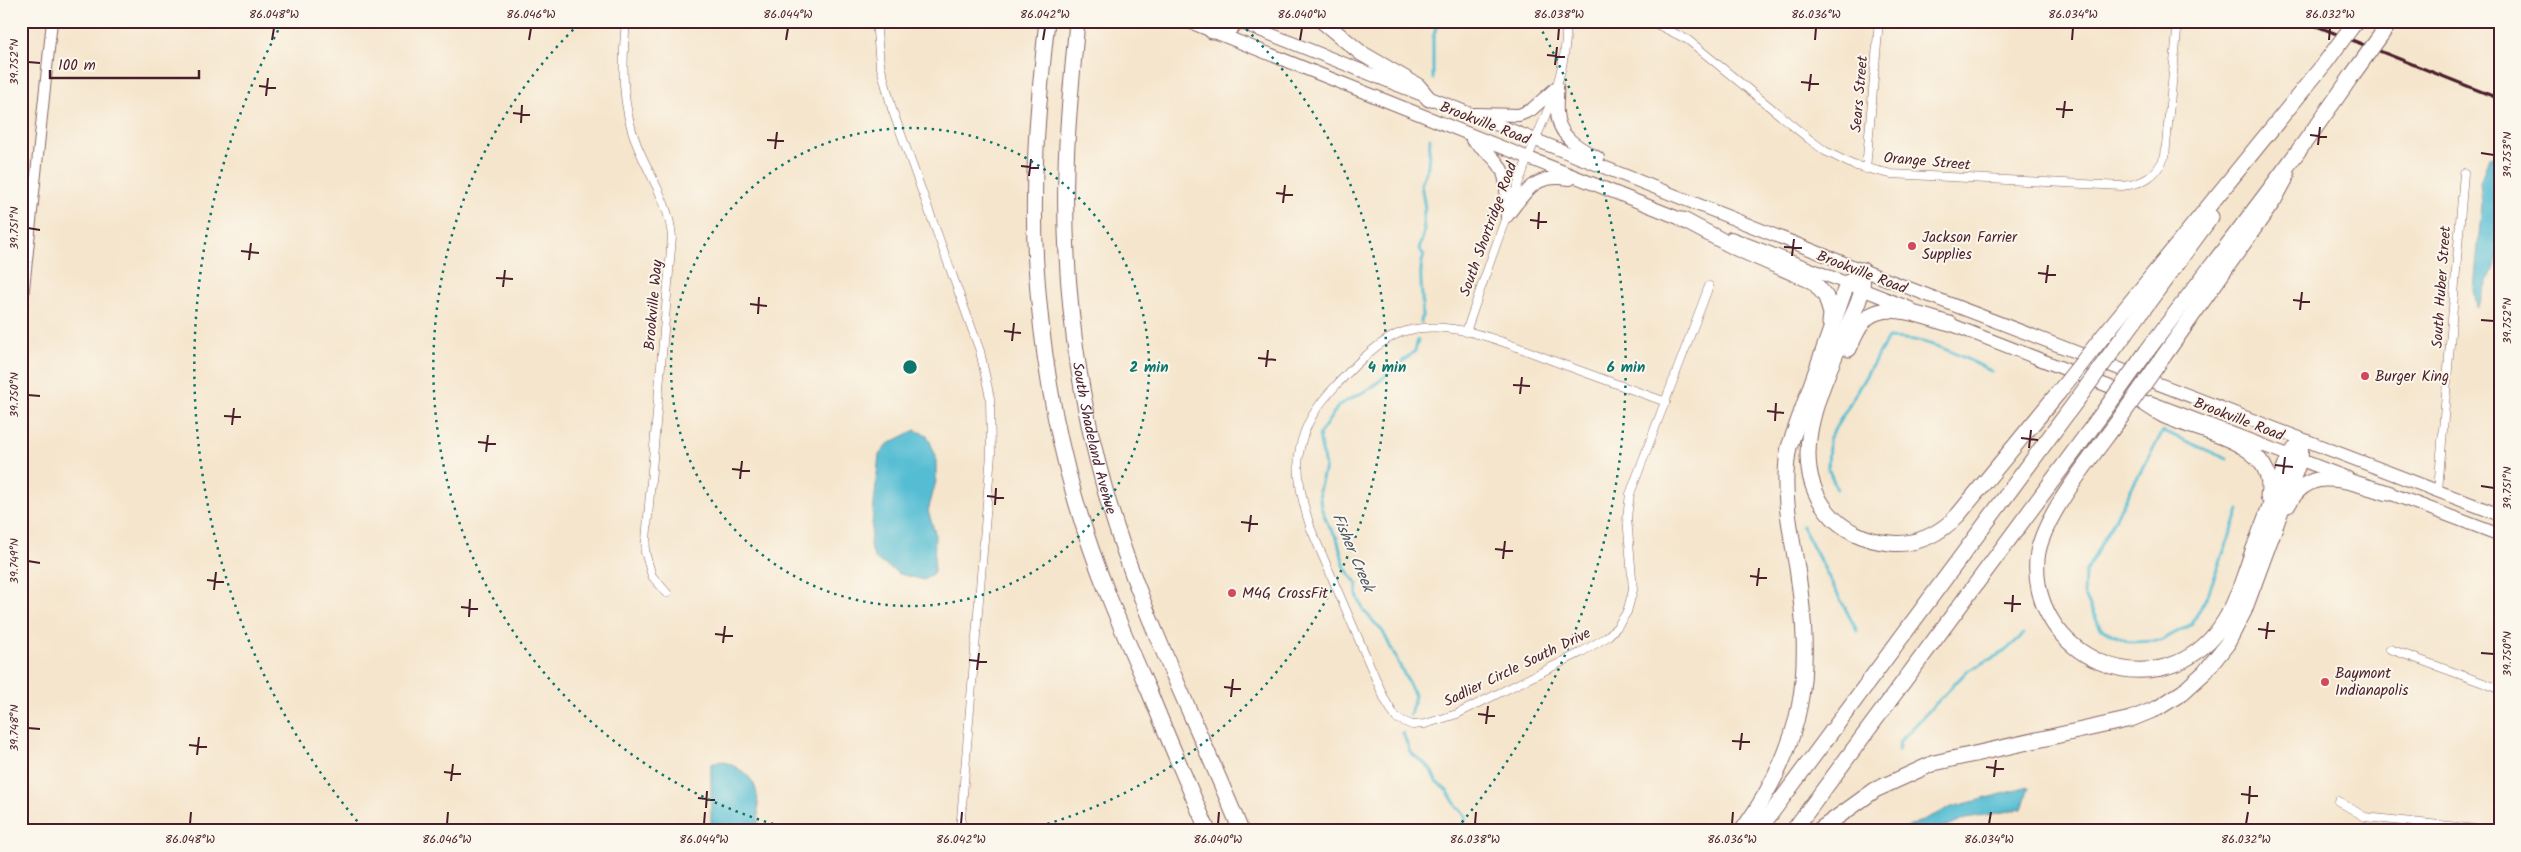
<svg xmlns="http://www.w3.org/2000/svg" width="2521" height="852" viewBox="0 0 2521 852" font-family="Kalam,sans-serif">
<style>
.water{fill:#55bdd3;stroke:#506e7f}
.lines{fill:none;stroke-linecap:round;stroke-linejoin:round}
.stream{stroke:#55bdd3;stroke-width:3}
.minor-casing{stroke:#866463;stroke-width:9}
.tertiary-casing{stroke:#866463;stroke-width:12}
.primary-casing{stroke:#866463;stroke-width:14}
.motorway-casing{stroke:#866463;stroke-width:17}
.minor{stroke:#fff;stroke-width:8}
.tertiary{stroke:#fff;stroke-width:10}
.primary{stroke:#fff;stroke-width:12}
.motorway{stroke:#fff;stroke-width:15}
.rail{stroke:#4a1f2b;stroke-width:3}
.motorway-bridge-casing{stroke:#866463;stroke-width:17;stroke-linecap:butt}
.motorway-bridge{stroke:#fff;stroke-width:15}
.ticks{fill:none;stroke:#4a1f2b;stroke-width:2}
.ring{fill:none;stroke:#0f766e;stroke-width:2.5;stroke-dasharray:2.5 5}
.poi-dot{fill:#d1495b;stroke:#fbf7ec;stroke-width:2}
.labels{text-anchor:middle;stroke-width:4;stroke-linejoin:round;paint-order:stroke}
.street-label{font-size:15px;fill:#4a1f2b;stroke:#fbf7ec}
.poi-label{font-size:15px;fill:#4a1f2b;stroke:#fbf7ec;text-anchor:start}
.water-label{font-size:16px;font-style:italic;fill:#4e5666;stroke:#fbf7ec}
.centre{fill:#0f766e;stroke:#fbf7ec;stroke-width:2.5}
.ring-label{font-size:15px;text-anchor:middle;font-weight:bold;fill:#0f766e;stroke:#fbf7ec;stroke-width:4;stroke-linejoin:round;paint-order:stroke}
.neatline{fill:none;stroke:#4a1f2b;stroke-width:2}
.ticks-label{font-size:12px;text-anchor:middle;fill:#4a1f2b}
</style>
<rect width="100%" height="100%" fill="#fbf7ec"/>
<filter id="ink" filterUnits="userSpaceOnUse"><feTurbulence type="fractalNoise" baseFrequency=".02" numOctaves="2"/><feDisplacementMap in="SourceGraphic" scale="10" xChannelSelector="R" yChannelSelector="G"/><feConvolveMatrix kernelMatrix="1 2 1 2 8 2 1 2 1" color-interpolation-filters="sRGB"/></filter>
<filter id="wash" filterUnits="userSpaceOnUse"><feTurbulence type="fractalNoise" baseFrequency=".0096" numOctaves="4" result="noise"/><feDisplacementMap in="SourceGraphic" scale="20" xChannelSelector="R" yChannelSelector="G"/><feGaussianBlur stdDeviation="1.12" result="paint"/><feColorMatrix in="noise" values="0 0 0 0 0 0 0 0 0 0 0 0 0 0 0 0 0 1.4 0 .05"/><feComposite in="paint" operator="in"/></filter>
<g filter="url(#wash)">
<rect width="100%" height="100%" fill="#f5e5cc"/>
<g class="water">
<polygon points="2500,154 2500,253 2477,308 2474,289 2482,203 2480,182 2489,157"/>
<polygon points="915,430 927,435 936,456 936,481 928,511 935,533 934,572 924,580 900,574 875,559 870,545 879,455 888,444"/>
<path d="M 722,761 C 762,776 758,792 758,831 L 711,831 L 711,764 Z"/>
<polygon points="2029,787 2022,809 1966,818 1936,831 1899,831 1952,807"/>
</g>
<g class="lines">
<g class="stream">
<polyline points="1433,79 1433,38 1438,21"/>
<path d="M 1421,322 C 1426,300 1416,277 1424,255 L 1419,249 L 1424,232 L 1423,216 L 1425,208 L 1421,184 L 1428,166 L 1430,138"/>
<polyline points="2227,459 2163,431 2085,573 2084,594 2101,629 2129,642 2160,641 2192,624 2208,594 2239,511"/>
<path d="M 1837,489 L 1828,468 L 1829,439 L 1888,338 C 1929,338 1955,353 1991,371"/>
<polyline points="1802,526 1857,631"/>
<polyline points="1410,715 1415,696 1383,632 1364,611 1357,595 1357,584 1345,568 1337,538 1328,525 1321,507 1319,490 1325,467 1319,435 1339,405 1371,388 1415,351 1418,340"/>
<polyline points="1403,733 1410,752 1430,768 1436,781 1447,790 1457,807 1466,816 1462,831"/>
<polyline points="1898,751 1900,741 1967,671 2004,652 2024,634"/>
</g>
</g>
</g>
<g filter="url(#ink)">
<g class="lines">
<g class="minor-casing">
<g id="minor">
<path d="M 626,21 C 622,64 621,105 637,145 C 650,177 669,202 672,237 L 645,552 L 652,576 L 667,593"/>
<polyline points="876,21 880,64 892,109 980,351 990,398 991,454 960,831"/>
<path d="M 1650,21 L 1688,40 L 1809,139 L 1825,151 L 1853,165 L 1891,174 L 2122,186 C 2144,184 2156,176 2165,156 L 2178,21"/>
<polyline points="1866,169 1879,21"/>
<path d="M 1466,332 C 1485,275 1505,219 1526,163 C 1544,116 1569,73 1566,21"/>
<path d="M 1666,402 C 1630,389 1595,376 1559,363 C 1515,347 1454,317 1406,331 C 1379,338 1348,372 1330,392 C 1290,436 1293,475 1311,529 L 1385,700 L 1396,718 L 1412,725 L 1425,724 L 1457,714 L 1580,653 L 1607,637 L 1617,627 L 1627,612 L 1633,590 L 1627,517 L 1630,494 L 1709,286"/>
<polyline points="2438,491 2464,173"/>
<polyline points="2390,649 2500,689"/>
<polyline points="2338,801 2365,817 2496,831"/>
</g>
</g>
<g class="tertiary-casing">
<polyline id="tertiary" points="21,317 52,21"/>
</g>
<g class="primary-casing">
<g id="primary">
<polyline points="1187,21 1691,223"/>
<polyline points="1237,21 1862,270 2500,515"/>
<path d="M 1557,87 C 1558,95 1556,104 1557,112 C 1558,137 1578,147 1598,158"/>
<polyline points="1475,114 1519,115 1531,110 1557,87"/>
<path d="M 1472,140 C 1508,167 1506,172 1507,216"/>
<path d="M 1507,216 C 1527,191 1534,173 1570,179"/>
<polyline points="1731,238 1910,308"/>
<polyline points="1942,321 2126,393"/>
<polyline points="2150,402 2348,478"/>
<polyline points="2381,490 2500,535"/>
</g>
</g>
<g class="motorway-casing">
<g id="motorway">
<path d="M 1047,21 C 1038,103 1031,183 1036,265 C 1041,344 1053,422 1075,498 C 1094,565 1121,628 1149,691 C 1168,738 1188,785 1208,831"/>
<path id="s1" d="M 1077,21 C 1073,70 1067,119 1066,169 C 1063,277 1076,386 1105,490 C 1138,608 1195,718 1241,831"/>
<polyline points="1322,21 1361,53 1418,86 1429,99"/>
<polyline points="1212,31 1230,28 1237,21"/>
<polyline points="1683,220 1736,248 1814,282 1826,297 1831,314 1830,323"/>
<path d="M 1862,270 C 1862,276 1863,283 1862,289 C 1860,301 1853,314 1848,325 C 1826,380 1783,456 1827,511 C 1842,530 1866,541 1890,543 C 1916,546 1940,534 1958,515 L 2058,393"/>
<polyline points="2104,335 2325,63"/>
<polyline points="2120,341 2211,217"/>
<path d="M 1849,349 C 1854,338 1858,326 1867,318 C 1887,300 1927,318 1950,324"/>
<path d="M 2147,351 C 2216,259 2288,169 2353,74"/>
<polyline points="2163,357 2274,200 2287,176"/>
<path d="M 2130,394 C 2141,401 2152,409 2163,415 C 2200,433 2279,441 2268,496"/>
<path d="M 2121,417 C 2096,452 2040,518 2037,559 C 2030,657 2153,711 2216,633 C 2235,610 2243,578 2253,551 C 2265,519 2277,487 2290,455 L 2301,441"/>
<path d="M 2288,505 C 2310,461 2353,484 2389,493"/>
<path d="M 1742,831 C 1806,741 1813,674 1797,568 C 1790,527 1781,488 1789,447 L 1847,284 L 1862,270"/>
<polyline points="1758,831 2077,400"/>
<polyline points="1793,831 2104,411"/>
<polyline points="1818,831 1875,790 1934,763 2131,719 2158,708 2183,692 2205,672 2227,644 2244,611 2300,459 2301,441"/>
</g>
</g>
<use href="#minor" class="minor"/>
<use href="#tertiary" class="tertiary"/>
<use href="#primary" class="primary"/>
<use href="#motorway" class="motorway"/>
<polyline class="rail" points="2304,21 2500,99"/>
<g class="motorway-bridge-casing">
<g id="motorway-bridge">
<polyline points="2325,63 2356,21"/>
<polyline points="2353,74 2391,21"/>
<polyline points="2058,393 2104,335"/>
<polyline points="2077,400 2120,341"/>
<polyline points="2104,411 2147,351"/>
<polyline points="2121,417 2163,357"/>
</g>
</g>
<use href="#motorway-bridge" class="motorway-bridge"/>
</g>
</g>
<path class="ticks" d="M 272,40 L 274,28M 529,40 L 531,28M 786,40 L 788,28M 1043,40 L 1045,28M 1300,40 L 1302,28M 1558,40 L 1559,28M 1815,40 L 1816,28M 2072,40 L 2073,28M 2329,40 L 2330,28M 1547,55 L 1565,57M 28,62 L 40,63M 1555,65 L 1557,47M 1801,82 L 1819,84M 259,86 L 276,88M 1809,91 L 1811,74M 266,96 L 268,78M 2056,109 L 2073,110M 513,113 L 530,115M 2063,118 L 2065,101M 521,123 L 522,105M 2310,135 L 2327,137M 767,140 L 784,141M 2318,145 L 2320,127M 775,149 L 777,132M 2481,153 L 2494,155M 1021,166 L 1039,168M 1029,176 L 1031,159M 1276,193 L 1293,195M 1283,203 L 1285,185M 1530,220 L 1547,222M 28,228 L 40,230M 1538,229 L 1539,212M 1784,247 L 1802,248M 241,251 L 259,253M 1792,256 L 1794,239M 249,260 L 251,243M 2038,273 L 2056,275M 496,278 L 513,279M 2046,283 L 2048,265M 503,287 L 505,270M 2293,300 L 2310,302M 750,304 L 767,306M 2300,310 L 2302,292M 758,314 L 759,297M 2481,320 L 2494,321M 1004,331 L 1021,333M 1012,341 L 1014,323M 1258,358 L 1276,360M 1266,367 L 1268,350M 1513,385 L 1530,386M 1520,394 L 1522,377M 28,395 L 40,396M 1767,411 L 1784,413M 224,416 L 241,417M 1775,421 L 1776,403M 232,425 L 234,408M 2021,438 L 2038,440M 478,442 L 496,444M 2029,448 L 2031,430M 486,452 L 488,435M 2275,465 L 2293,467M 732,469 L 750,471M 2283,474 L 2285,457M 740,479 L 742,461M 2481,486 L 2494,488M 987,496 L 1004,498M 995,505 L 996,488M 1241,522 L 1258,524M 1249,532 L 1251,515M 1495,549 L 1513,551M 1503,559 L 1505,541M 28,561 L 40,563M 1750,576 L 1767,578M 207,580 L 224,582M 1757,586 L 1759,568M 214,590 L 216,572M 2004,603 L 2021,604M 461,607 L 478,609M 2012,612 L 2013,595M 469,617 L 470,599M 2258,629 L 2275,631M 715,634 L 733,636M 2266,639 L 2268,622M 723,643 L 725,626M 2481,653 L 2494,654M 969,660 L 987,662M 977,670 L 979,653M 1224,687 L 1241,689M 1231,697 L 1233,679M 1478,714 L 1495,716M 1486,724 L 1488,706M 28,728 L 40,729M 1732,741 L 1750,742M 189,745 L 207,747M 1740,750 L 1742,733M 197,755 L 199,737M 1986,767 L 2004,769M 444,772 L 461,774M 1994,777 L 1996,760M 451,781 L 453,764M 2241,794 L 2258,796M 698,798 L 715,800M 2249,804 L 2250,786M 706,808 L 707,791M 190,824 L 191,812M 447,824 L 448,812M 704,824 L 705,812M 961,824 L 962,812M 1218,824 L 1219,812M 1475,824 L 1476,812M 1732,824 L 1733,812M 1989,824 L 1991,812M 2246,824 L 2248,812"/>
<g class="ring">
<circle cx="910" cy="367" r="239"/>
<path d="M795 830A477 477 0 0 1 579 24M1241 24A477 477 0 0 1 1025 830"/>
<path d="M362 827A716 716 0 0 1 281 25M1539 25A716 716 0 0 1 1458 827"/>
</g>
<g class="poi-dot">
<circle cx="1912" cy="246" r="5"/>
<circle cx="2365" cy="376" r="5"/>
<circle cx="1232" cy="593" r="5"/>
<circle cx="2325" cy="682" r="5"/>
</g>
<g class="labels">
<g class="street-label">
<text transform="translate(1859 94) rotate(-85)" y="5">Sears Street</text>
<text transform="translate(1485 123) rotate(21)" y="5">Brookville Road</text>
<text transform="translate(1927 161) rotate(5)" y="5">Orange Street</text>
<text transform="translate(1488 229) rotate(-70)" y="5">South Shortridge Road</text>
<text transform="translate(1862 272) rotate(21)" y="5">Brookville Road</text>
<text transform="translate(2441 287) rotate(-86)" y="5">South Huber Street</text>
<text transform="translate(653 305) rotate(-85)" y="5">Brookville Way</text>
<text transform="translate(2239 419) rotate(21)" y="5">Brookville Road</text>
<text dy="5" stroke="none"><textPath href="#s1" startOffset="420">South Shadeland Avenue</textPath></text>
<text transform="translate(1517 667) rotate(-26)" y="5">Sadlier Circle South Drive</text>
</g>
<g class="poi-label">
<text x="1922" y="242">Jackson Farrier<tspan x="1922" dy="17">Supplies</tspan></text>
<text x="2375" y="381">Burger King</text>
<text x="1242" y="598">M4G CrossFit</text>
<text x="2335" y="678">Baymont<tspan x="2335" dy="17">Indianapolis</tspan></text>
</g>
<g class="water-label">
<text transform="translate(1354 552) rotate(67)" y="6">Fisher Creek</text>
</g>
</g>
<circle cx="910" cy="367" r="8" class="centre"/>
<g class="ring-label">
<text x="1149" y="372">2 min</text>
<text x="1387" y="372">4 min</text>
<text x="1626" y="372">6 min</text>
</g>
<rect width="2521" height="852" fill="none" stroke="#fbf7ec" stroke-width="55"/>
<path d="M50 70v8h149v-8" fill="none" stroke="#4a1f2b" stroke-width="2.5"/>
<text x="58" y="70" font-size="15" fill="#4a1f2b" stroke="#fbf7ec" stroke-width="4" paint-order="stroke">100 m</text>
<rect x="28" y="28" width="2466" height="796" class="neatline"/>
<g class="ticks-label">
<text x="274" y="18">86.048°W</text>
<text x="531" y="18">86.046°W</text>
<text x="788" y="18">86.044°W</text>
<text x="1045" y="18">86.042°W</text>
<text x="1302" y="18">86.040°W</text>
<text x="1559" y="18">86.038°W</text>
<text x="1816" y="18">86.036°W</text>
<text x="2073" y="18">86.034°W</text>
<text x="2330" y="18">86.032°W</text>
<text transform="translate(14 62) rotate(-90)" y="4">39.752°N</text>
<text transform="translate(2507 155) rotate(-90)" y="4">39.753°N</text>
<text transform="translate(14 228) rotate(-90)" y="4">39.751°N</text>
<text transform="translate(2507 321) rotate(-90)" y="4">39.752°N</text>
<text transform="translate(14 395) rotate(-90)" y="4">39.750°N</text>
<text transform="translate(2507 488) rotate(-90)" y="4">39.751°N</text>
<text transform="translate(14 561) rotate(-90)" y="4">39.749°N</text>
<text transform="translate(2507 654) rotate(-90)" y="4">39.750°N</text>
<text transform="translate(14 728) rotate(-90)" y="4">39.748°N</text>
<text x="190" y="843">86.048°W</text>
<text x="447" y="843">86.046°W</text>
<text x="704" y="843">86.044°W</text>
<text x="961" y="843">86.042°W</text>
<text x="1218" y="843">86.040°W</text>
<text x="1475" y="843">86.038°W</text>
<text x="1732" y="843">86.036°W</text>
<text x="1989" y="843">86.034°W</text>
<text x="2246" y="843">86.032°W</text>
</g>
</svg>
